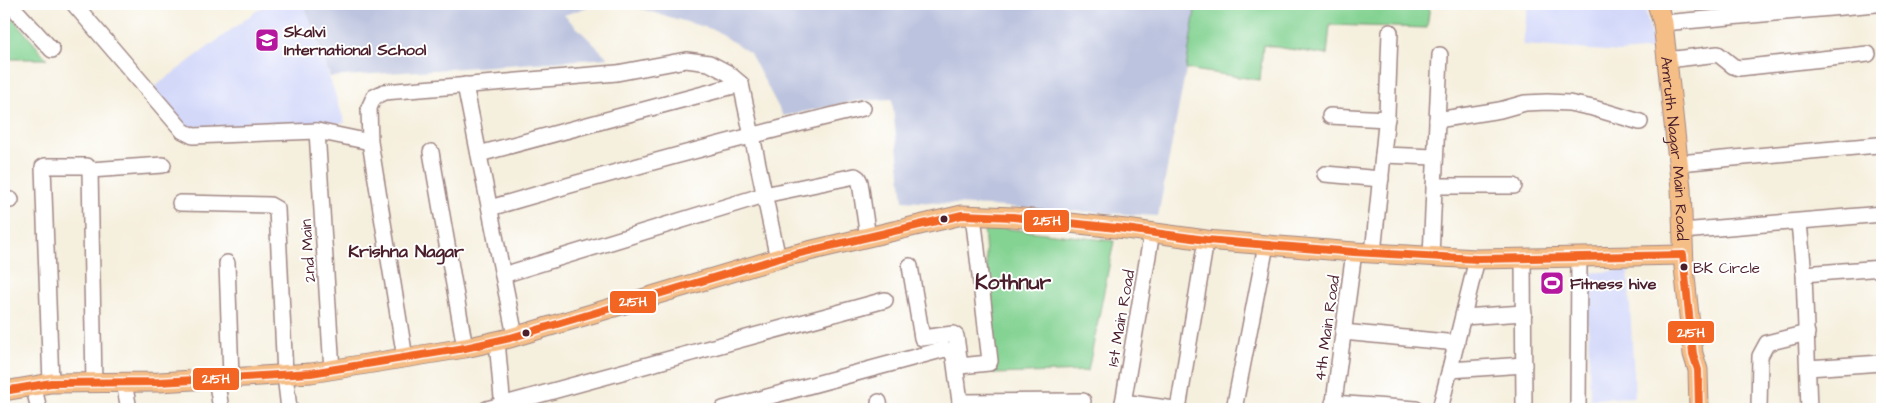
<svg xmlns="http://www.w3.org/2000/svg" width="1886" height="413" viewBox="0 0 1886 413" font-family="'Architects Daughter',sans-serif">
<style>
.built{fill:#d3d8f9}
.industrial{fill:#bcc3de}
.green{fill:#84d393;stroke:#67795f}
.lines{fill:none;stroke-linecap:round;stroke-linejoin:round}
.minor-casing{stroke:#a08784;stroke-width:18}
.major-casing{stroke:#a08784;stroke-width:21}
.minor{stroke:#fff;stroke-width:15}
.major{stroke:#f6be87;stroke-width:19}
.bus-1-casing{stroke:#fff;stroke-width:11}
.bus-1{stroke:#f26522;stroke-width:8}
.bus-dot{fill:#4a1f2b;stroke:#fff;stroke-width:2}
.labels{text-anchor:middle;stroke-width:4;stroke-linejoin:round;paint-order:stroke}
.bus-label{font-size:15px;fill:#4a1f2b;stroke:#fff;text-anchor:start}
.poi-label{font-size:16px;font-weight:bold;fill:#4a1f2b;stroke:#fff;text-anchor:start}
.street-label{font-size:16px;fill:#4a1f2b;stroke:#fff}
.neighbourhood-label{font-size:18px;font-weight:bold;fill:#4a1f2b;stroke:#fff}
.district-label{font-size:21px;font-weight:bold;fill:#4a1f2b;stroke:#fff}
.line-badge{stroke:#fff;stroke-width:2}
.badge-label{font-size:14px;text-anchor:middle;font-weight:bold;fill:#fff}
</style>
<rect width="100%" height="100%" fill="#fff"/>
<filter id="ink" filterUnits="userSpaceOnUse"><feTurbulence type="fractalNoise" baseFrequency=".02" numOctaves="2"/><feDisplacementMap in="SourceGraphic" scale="10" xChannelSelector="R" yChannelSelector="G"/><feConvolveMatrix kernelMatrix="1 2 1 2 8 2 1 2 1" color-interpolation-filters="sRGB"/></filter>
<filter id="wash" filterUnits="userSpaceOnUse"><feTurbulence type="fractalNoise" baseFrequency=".0096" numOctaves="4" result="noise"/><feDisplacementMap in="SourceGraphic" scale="20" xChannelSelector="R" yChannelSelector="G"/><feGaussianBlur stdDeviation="1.12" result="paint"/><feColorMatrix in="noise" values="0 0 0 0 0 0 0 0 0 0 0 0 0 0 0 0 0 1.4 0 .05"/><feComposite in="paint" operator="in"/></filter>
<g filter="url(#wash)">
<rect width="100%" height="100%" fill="#f5efdd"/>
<g class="built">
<polygon points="266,4 304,4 345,123 185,127 153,88"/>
<polygon points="1528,4 1644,4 1654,49 1620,52 1523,45"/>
<polygon points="1628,270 1635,397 1590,399 1587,273"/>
</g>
<g class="industrial">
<polygon points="304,4 597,4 564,15 608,58 330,77"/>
<polygon points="624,4 1196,4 1186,69 1158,216 903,201 892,99 856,101 783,116 750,53 715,30"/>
</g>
<g class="green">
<polygon points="1196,4 1430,4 1427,28 1330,25 1327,55 1263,45 1260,80 1186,69"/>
<polygon points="4,8 47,59 4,59"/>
<polygon points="984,226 1114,241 1088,371 994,374"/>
</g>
</g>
<g filter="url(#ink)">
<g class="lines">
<g class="minor-casing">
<g id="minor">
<polyline points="10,4 52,50"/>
<polyline points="74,4 183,131 193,136 317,131 370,142"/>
<polyline points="1663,23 1876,4"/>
<polyline points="1390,32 1387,114 1383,155 1435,157"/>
<polyline points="1667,60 1718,54 1733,66 1739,68 1868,54"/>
<polyline points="465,85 515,336"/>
<polyline points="1330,116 1387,119"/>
<polyline points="1437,120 1500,110 1525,103 1547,102 1569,103 1593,108 1640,122"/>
<polyline points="317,131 332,370"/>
<polyline points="431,152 465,348"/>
<polyline points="479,154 741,84"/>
<polyline points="1679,163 1878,145"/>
<polyline points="90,170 94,384"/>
<polyline points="1325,174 1381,179"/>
<polyline points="1434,186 1514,186"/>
<polyline points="4,200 11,200"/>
<polyline points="180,203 270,205 277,209 285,375 289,409"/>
<path d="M 490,208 C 614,172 737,138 863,108"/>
<polyline points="1799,223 1804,274 1809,409"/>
<polyline points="1682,231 1882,214"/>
<polyline points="1373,253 1383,155"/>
<polyline points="1431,256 1440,55"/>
<polyline points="1523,258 1524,409"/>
<polyline points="227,263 231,377"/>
<polyline points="910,266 922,338 953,334 956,336 960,366 989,363 990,361 973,215"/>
<polyline points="1804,274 1882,268"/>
<polyline points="503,275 764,195 855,176 858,178 860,182 868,238"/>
<polyline points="1463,317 1524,313"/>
<polyline points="1343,332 1457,343"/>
<polyline points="497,341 503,409"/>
<polyline points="405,358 370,142 369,108 374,97 384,92 617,73 686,60 709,63 728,73 741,84 778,259"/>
<polyline points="1808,368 1882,363"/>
<polyline points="1450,370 1524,365"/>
<polyline points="216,378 221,409"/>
<polyline points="51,383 43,167 45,166 87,166 90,170 163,165"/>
<polyline points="124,383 129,409"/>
<polyline points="33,385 39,409"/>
<polyline points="879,402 880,409"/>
<polyline points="960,402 1083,401"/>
<polyline points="1123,402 1174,409"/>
<polyline points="1333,403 1416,409"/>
<polyline points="487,409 885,300"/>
<polyline points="723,409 945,349 951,351 954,357 961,409"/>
<polyline points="1122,409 1152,232"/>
<polyline points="1178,409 1206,240"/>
<polyline points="1234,409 1266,245"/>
<polyline points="1333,409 1354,252"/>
<polyline points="1440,409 1477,259"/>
<polyline points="1578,409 1579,257"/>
<polyline points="1759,409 1760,356 1767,343 1807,333"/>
</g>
</g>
<g class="major-casing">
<g id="major">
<path id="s1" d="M 1657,4 L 1663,23 L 1681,188 L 1684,267 L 1693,354 L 1698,370 L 1699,409"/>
<polyline points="4,391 51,383 159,382 311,373 465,348 510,338 783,257 962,215 1013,217 1126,229 1206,240 1354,252 1477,259 1683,255"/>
</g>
</g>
<use href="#minor" class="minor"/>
<use href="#major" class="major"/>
<g class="bus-1-casing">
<g id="bus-1">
<polyline points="1683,255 1693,354 1698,370 1699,409"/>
<polyline points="4,391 51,383 159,382 311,373 465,348 510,338 783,257 962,215 1013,217 1126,229 1206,240 1354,252 1477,259 1683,255"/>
</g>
</g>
<use href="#bus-1" class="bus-1"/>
</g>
</g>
<defs>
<g id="school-square" transform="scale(1.25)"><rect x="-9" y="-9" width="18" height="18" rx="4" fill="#b5179e" stroke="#fff"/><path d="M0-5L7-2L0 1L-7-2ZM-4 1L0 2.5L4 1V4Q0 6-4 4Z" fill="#fff"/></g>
<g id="stadium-square" transform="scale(1.25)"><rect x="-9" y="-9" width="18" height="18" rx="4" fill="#b5179e" stroke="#fff"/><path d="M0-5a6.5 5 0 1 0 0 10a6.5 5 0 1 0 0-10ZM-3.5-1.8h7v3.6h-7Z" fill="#fff"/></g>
</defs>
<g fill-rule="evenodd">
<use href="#school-square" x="267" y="40"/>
<use href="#stadium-square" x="1552" y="283"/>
</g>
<g class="bus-dot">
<circle cx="944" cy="219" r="4.5"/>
<circle cx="1684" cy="267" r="4.5"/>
<circle cx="526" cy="333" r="4.5"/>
</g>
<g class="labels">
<g class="bus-label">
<text x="1693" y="273">BK Circle</text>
</g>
<g class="poi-label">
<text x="284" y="37">Skalvi<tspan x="284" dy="18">International School</tspan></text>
<text x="1570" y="289">Fitness hive</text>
</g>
<g class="street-label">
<text dy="6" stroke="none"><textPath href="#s1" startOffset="146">Amruth Nagar Main Road</textPath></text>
<text transform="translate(307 251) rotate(-94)" y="6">2nd Main</text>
<text transform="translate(1120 318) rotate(-80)" y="6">1st Main Road</text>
<text transform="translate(1326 328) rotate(-82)" y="6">4th Main Road</text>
</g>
<g class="neighbourhood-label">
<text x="406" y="257">Krishna Nagar</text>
</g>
<g class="district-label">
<text x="1013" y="289">Kothnur</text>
</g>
</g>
<g class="line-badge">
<rect x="1023" y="209" width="47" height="24" rx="5" fill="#f26522"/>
<rect x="609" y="290" width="48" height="24" rx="5" fill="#f26522"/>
<rect x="1667" y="320" width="48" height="24" rx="5" fill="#f26522"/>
<rect x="192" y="367" width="48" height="24" rx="5" fill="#f26522"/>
</g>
<g class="badge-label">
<text x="1047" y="225">215H</text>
<text x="633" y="306">215H</text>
<text x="1691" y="337">215H</text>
<text x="216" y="383">215H</text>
</g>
<rect width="1886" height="413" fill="none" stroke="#fff" stroke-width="20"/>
</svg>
